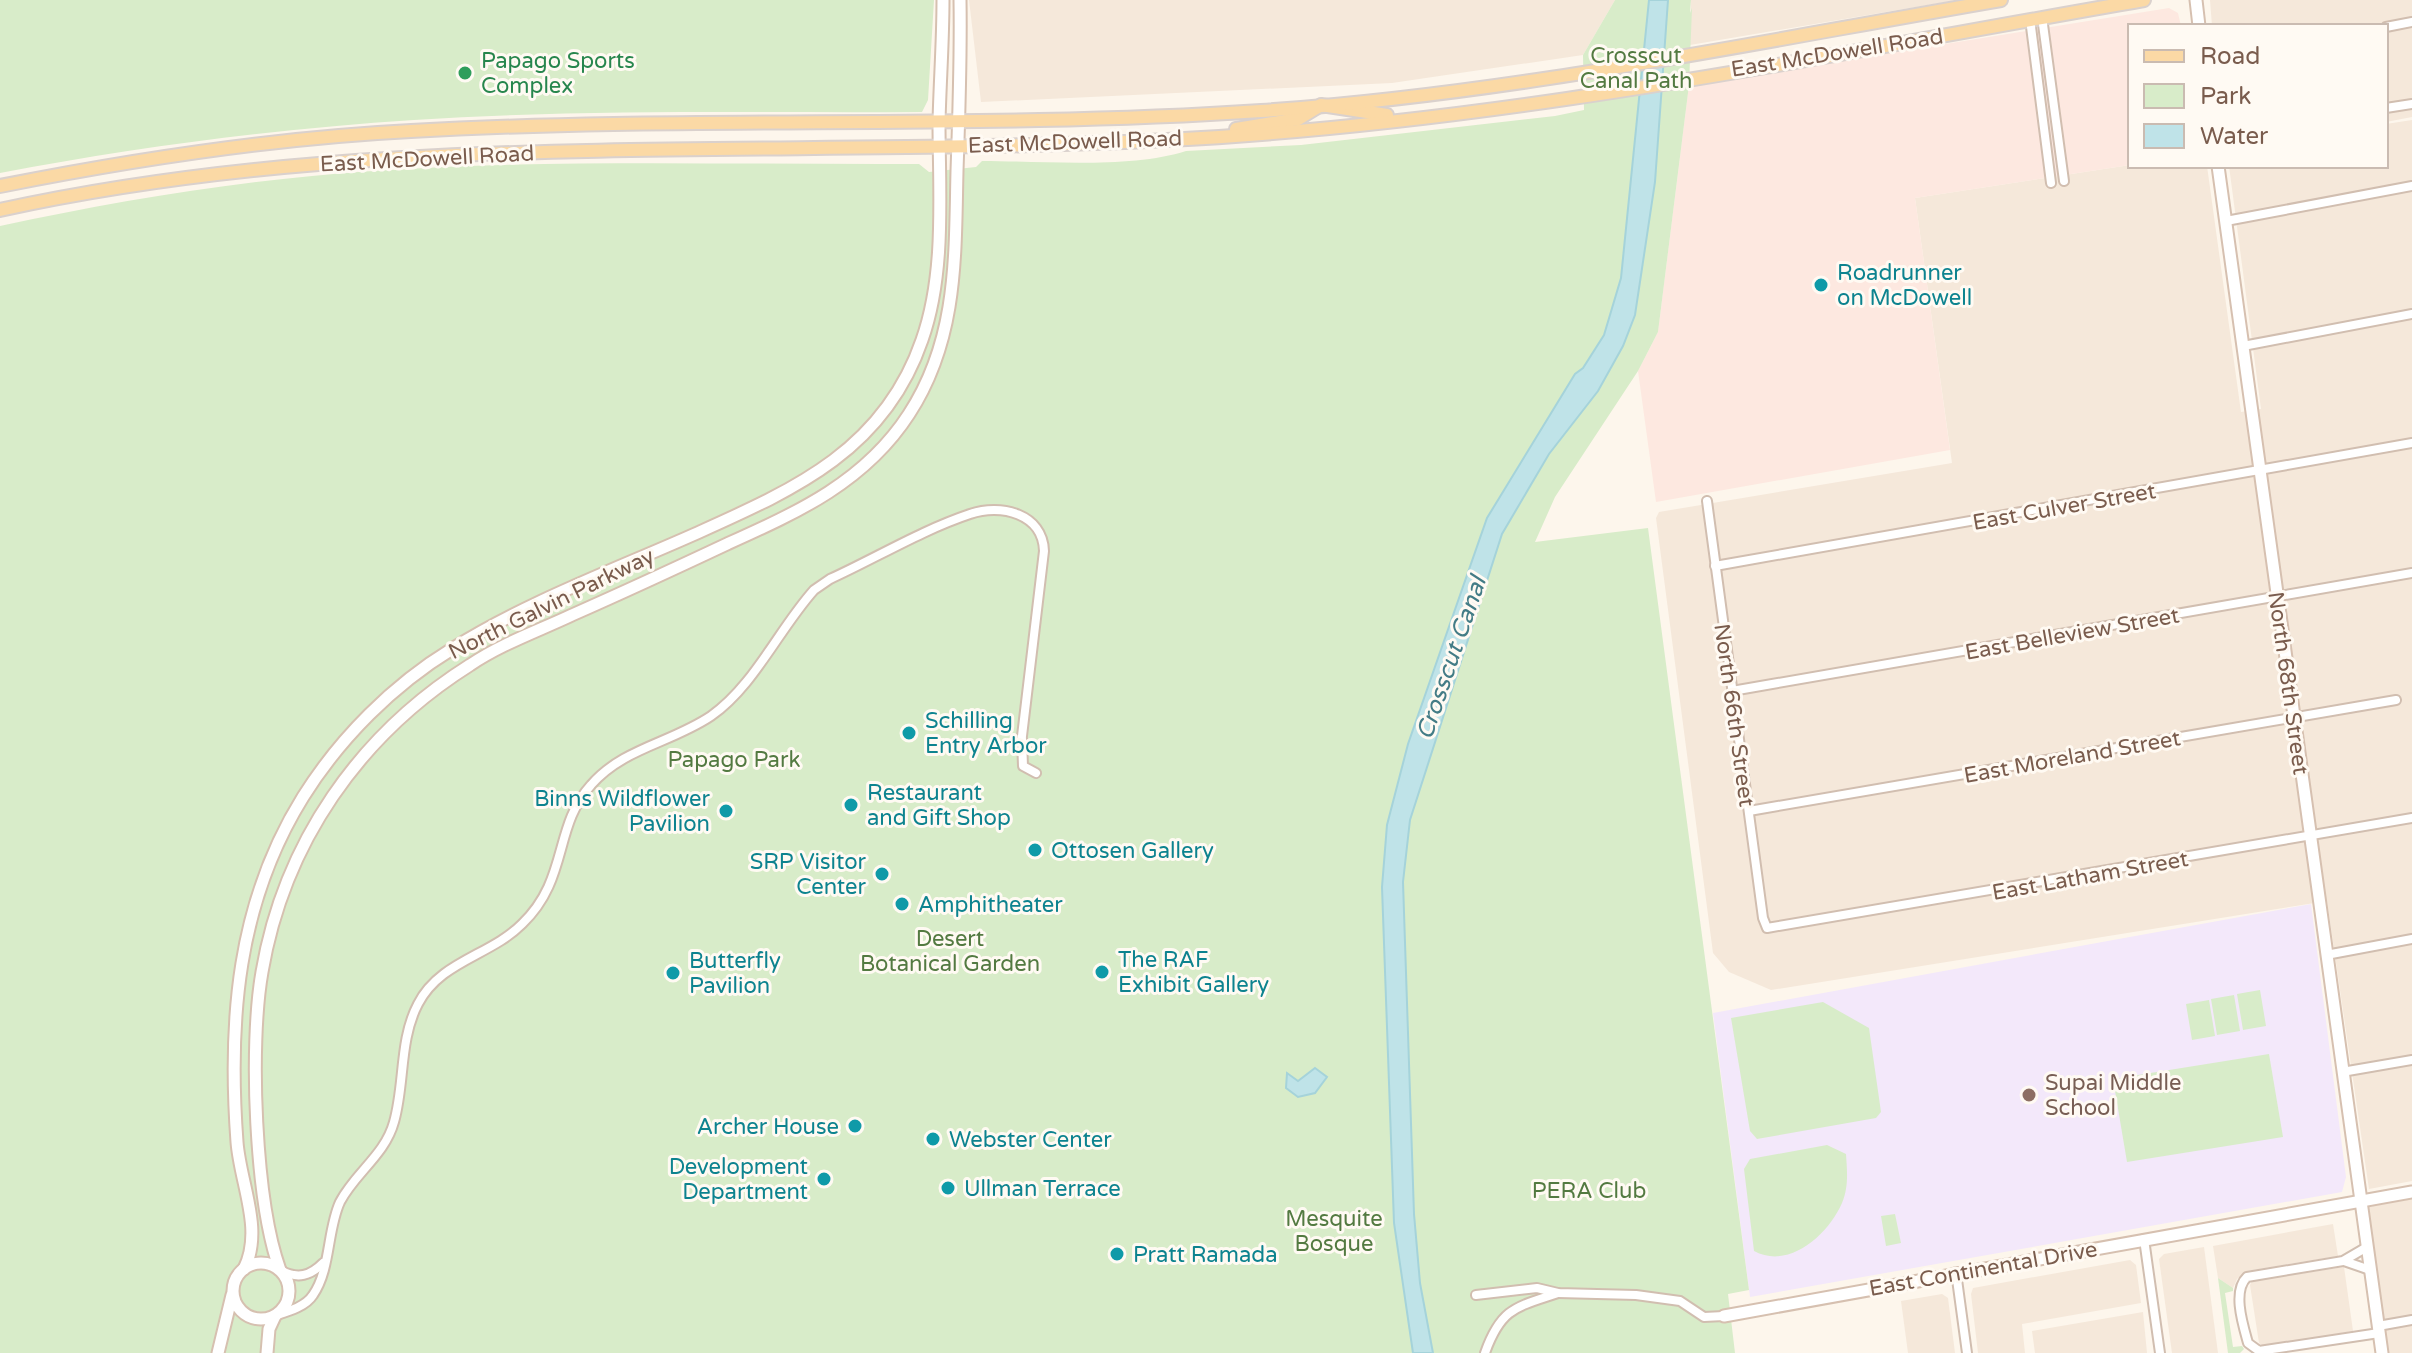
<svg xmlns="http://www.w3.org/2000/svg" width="2412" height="1353" viewBox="0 0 2412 1353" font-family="'Varela Round',sans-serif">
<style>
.residential{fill:#f5e8da}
.commercial{fill:#fde8e0}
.education{fill:#f3e8fa}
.green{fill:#d8ecc9}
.water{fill:#bfe3e8;stroke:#a5d3da;stroke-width:2}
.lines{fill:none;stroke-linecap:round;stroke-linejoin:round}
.street-casing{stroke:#d1beb0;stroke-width:12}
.secondary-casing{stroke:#d6c0b0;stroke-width:15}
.primary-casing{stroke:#dad1cd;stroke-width:16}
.street{stroke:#fff;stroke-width:8}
.secondary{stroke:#fff;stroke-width:11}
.primary{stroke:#fbd9a5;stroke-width:12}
.leisure-dot{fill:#2e9e5b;stroke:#fffaf3;stroke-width:3}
.culture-dot{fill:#0f9aa8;stroke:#fffaf3;stroke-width:3}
.education-dot{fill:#8d6e63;stroke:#fffaf3;stroke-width:3}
.labels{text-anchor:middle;stroke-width:6;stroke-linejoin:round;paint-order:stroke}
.street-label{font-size:22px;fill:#7a5c4d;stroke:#fffaf3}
.park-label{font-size:22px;fill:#537a41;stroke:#fffaf3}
.leisure-label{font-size:22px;fill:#27864d;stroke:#fffaf3;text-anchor:start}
.culture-label{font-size:22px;fill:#0d838f;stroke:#fffaf3;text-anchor:start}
.education-label{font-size:22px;fill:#785e54;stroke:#fffaf3;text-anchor:start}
.water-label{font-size:24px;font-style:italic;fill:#437c86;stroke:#fffaf3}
</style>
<rect width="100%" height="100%" fill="#fdf6ec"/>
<g class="residential">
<polygon points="969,0 1615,0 1583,55 1392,83 981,102"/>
<polygon points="1691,0 1957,0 1690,45"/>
<polygon points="2210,0 2412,0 2412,117 2386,122 2386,26 2212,26"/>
<polygon points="2412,120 2412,1181 2369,1189 2327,901 1771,990 1729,972 1713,953 1656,518 1659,512 1952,463 1915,198 2130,165 2207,166 2241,412 2261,409 2229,166 2386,166 2386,124"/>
<polygon points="2412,1199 2412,1353 2388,1353 2368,1207"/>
<polygon points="2333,1224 2338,1256 2247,1271 2237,1279 2233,1288 2218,1278 2213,1246"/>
<polygon points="2204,1247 2218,1353 2172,1353 2159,1259 2164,1254"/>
<polygon points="2130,1260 2136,1265 2141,1303 2022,1324 2025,1353 1978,1353 1971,1294 1973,1288"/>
<polygon points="2344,1267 2353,1331 2263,1346 2259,1343 2250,1285 2252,1281"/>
<polygon points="1942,1294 1948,1298 1955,1353 1908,1353 1901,1301"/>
<polygon points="2143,1312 2147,1353 2035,1353 2032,1331"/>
</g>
<polygon class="commercial" points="2169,8 2178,13 2181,26 2130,26 2130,165 1915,198 1950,450 1656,502 1638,371 1658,332 1689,85"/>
<polygon class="education" points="2311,904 2346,1177 2342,1192 1750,1297 1713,1013"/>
<g class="green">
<path d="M 0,0 L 934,0 L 928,100 L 922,112 C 753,113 583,109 414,120 C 274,129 137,147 0,173 Z"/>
<path d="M 1615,0 L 1691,0 L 1690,13 L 1692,8 L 1689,85 L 1658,332 L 1638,371 L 1555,497 L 1535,542 L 1648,528 L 1749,1290 L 1728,1294 L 1735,1353 L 0,1353 L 0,226 C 103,204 207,186 312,176 C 512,157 717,165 919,164 L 929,172 L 976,167 L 982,161 C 1041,161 1131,169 1186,151 L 1301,145 L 1555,116 L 1584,110 L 1583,55 Z"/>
<polygon points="2260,990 2266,1026 2243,1030 2237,994"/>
<polygon points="2234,995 2240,1031 2217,1035 2211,999"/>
<polygon points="2209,1000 2215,1036 2192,1040 2186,1004"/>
<polygon points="1823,1002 1869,1028 1881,1112 1876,1118 1757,1139 1750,1131 1731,1018"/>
<polygon points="2269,1054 2283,1137 2127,1162 2113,1079"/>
<path d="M 1827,1145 L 1846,1154 C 1847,1170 1849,1187 1842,1203 C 1828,1235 1789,1270 1754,1251 L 1744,1169 L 1750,1159 Z"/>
<polygon points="1895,1214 1901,1243 1886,1246 1881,1216"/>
<polygon points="2218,1278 2233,1288 2233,1291 2225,1293 2233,1347 2242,1346 2244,1349 2240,1353 2228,1353"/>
</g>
<g class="water">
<polygon points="1649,0 1668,0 1655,182 1635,315 1623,346 1598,391 1549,454 1502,534 1410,820 1403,882 1414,1214 1420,1283 1433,1353 1413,1353 1394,1223 1382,887 1387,825 1408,744 1487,518 1575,374 1583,368 1604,335 1621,278"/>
<polygon points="1315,1068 1327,1077 1315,1093 1298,1097 1286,1088 1287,1073 1298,1081"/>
</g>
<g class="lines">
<g class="street-casing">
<g id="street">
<polyline points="2042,17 2064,181"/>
<polyline points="2030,19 2051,183"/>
<polyline points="2386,27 2412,22"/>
<polyline points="2386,108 2412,104"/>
<polyline points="2226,221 2412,186"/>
<polyline points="2243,346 2412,314"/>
<polyline points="1707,501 1763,918 1767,928 2412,818"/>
<polyline points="1715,566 2412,443"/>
<polyline points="1732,691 2412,573"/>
<polyline points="1022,739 1023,766 1036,773"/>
<polyline points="1749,811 2396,700"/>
<polyline points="2326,955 2412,939"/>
<polyline points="2342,1072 2412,1060"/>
<polyline points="2144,1239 2160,1353"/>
<path d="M 2367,1247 L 2343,1261 L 2247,1277 C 2232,1291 2243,1325 2248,1343 L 2259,1351 L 2379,1333"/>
<polyline points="2344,1261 2370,1270"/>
<path d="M 282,1271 C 298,1279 310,1276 323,1263"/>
<polyline points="1956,1272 1967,1353"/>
<polyline points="1476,1295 1537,1288 1558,1293 1636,1295 1680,1301 1704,1317 1724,1316"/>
<path d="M 277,1315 C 290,1311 306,1306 313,1295 C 331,1269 327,1230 340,1202 C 355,1173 385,1155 394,1122 C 405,1084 399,1040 418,1004 C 440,961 490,956 522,924 C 569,879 553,827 591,785 C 623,748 671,743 711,716 C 754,686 779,629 814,590 L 830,579 C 876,558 922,530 970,514 C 1001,503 1043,514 1044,551 L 1022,736"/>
<polyline points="2378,1326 2412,1320"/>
<path d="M 1485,1353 C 1501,1308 1516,1307 1558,1293"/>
</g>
</g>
<g class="secondary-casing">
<g id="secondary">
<polyline points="2196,0 2199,26"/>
<polyline points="2218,166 2382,1353"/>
<circle cx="261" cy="1291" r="28"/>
<path d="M 244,1269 C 264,1230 240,1183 237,1142 C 228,1021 237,903 303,797 C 340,738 393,685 452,649 C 527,602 614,570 695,534 C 793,490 884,451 922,340 C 946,272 939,193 939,122 C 940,81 943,41 943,0"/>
<path d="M 280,1270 C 255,1201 249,1045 262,972 C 284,843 359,735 470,665 C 501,644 538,631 572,615 C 624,592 676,568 727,544 C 798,512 865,482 909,414 C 958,339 955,256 957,171 C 959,114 961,57 960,0"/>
<polyline points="1724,1316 2412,1192"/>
<polyline points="218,1353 232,1295"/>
<polyline points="267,1353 269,1329 275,1316"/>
</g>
</g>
<g class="primary-casing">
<g id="primary">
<polyline points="1236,129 1298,119 1321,105 1387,115"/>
<path d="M 0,186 C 136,159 272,138 411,131 C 694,115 978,130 1261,111 C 1510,94 1756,42 2001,0"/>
<path d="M 0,210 C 384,126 778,160 1167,140 C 1496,124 1820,56 2144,0"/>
</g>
</g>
<use href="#street" class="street"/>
<use href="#secondary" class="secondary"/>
<use href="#primary" class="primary"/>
</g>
<circle class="leisure-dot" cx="465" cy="73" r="8"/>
<g class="culture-dot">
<circle cx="1821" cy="285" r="8"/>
<circle cx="909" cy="733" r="8"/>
<circle cx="851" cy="805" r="8"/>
<circle cx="726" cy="811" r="8"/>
<circle cx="1035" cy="850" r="8"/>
<circle cx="882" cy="874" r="8"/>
<circle cx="902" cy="904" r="8"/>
<circle cx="1102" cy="972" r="8"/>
<circle cx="673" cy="973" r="8"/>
<circle cx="855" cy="1126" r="8"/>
<circle cx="933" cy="1139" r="8"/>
<circle cx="824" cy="1179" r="8"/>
<circle cx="948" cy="1188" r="8"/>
<circle cx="1117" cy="1254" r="8"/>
</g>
<circle class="education-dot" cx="2029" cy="1095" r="8"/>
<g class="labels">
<g class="street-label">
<text transform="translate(1837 52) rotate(-9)" y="8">East McDowell Road</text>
<text transform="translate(1075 141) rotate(-2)" y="8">East McDowell Road</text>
<text transform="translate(427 158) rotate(-3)" y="8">East McDowell Road</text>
<text transform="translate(2064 506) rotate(-10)" y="8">East Culver Street</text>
<text transform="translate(551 603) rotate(-26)" y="8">North Galvin Parkway</text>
<text transform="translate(2072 633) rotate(-10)" y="8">East Belleview Street</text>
<text transform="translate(2289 683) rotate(82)" y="8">North 68th Street</text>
<text transform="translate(1735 715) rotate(82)" y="8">North 66th Street</text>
<text transform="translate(2072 756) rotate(-10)" y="8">East Moreland Street</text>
<text transform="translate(2090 875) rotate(-10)" y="8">East Latham Street</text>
<text transform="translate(1983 1268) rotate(-10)" y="8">East Continental Drive</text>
</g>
<g class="park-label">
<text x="1636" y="63">Crosscut<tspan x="1636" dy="25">Canal Path</tspan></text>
<text x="734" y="767">Papago Park</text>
<text x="950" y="946">Desert<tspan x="950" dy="25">Botanical Garden</tspan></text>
<text x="1589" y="1198">PERA Club</text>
<text x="1334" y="1226">Mesquite<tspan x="1334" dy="25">Bosque</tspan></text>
</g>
<g class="leisure-label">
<text x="481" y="68">Papago Sports<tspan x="481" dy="25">Complex</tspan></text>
</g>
<g class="culture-label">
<text x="1837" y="280">Roadrunner<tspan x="1837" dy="25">on McDowell</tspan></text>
<text x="925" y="728">Schilling<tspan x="925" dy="25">Entry Arbor</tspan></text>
<text x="867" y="800">Restaurant<tspan x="867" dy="25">and Gift Shop</tspan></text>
<text x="710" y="806" text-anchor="end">Binns Wildflower<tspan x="710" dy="25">Pavilion</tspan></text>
<text x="1051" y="858">Ottosen Gallery</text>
<text x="866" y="869" text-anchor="end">SRP Visitor<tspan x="866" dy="25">Center</tspan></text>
<text x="918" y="912">Amphitheater</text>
<text x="1118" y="967">The RAF<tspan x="1118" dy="25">Exhibit Gallery</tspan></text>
<text x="689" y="968">Butterfly<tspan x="689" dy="25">Pavilion</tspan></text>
<text x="839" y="1134" text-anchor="end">Archer House</text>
<text x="949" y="1147">Webster Center</text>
<text x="808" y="1174" text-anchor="end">Development<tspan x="808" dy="25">Department</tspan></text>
<text x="964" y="1196">Ullman Terrace</text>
<text x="1133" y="1262">Pratt Ramada</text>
</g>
<g class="education-label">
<text x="2045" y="1090">Supai Middle<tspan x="2045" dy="25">School</tspan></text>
</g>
<g class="water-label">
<text transform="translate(1451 658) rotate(-71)" y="8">Crosscut Canal</text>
</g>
</g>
<rect x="2128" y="24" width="260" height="144" fill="#fffaf3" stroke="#cabbb1" stroke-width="2"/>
<rect x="2144" y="50" width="40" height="12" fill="#fbd9a5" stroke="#cabbb1" stroke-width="2"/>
<text x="2200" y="64" font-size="24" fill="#7a5c4d">Road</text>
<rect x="2144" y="84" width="40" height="24" fill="#d8ecc9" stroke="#cabbb1" stroke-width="2"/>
<text x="2200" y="104" font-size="24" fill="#7a5c4d">Park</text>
<rect x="2144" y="124" width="40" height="24" fill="#bfe3e8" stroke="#cabbb1" stroke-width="2"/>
<text x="2200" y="144" font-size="24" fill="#7a5c4d">Water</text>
</svg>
